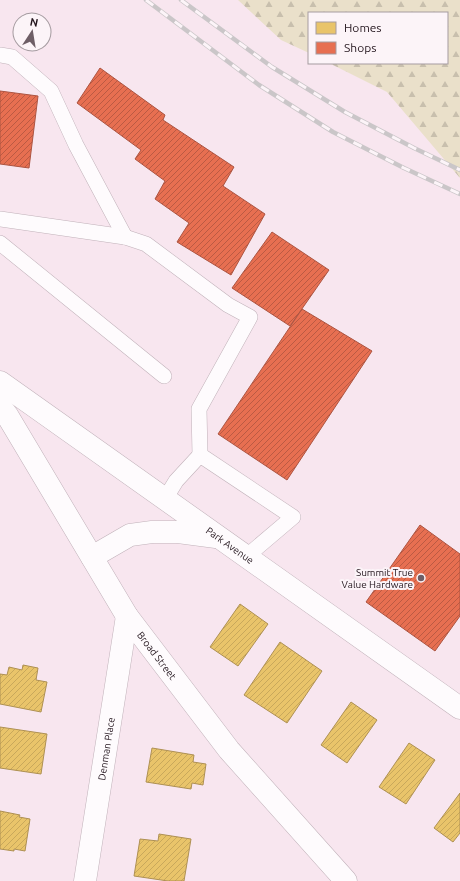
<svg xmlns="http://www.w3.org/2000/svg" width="460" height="881" viewBox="0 0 460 881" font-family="Ubuntu,sans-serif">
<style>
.forest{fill:url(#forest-firs)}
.homes{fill:url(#homes-hatch);stroke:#ae9053}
.shops{fill:url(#shops-hatch);stroke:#ac5441}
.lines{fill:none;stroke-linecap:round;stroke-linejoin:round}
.lane-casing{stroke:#c0b1b9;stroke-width:16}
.street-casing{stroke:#c0b1b9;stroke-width:23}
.secondary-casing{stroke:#c0b1b9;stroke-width:23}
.lane{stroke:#fefbfd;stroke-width:15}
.street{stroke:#fefbfd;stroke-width:22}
.secondary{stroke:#fefbfd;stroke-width:22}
.rail-casing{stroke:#cac6c8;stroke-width:4.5}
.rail{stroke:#fcf4f8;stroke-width:3;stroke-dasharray:9;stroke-linecap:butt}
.poi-dot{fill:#6e5e66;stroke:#fcf4f8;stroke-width:1.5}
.labels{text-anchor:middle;stroke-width:4;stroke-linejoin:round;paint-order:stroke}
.street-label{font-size:10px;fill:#23151d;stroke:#fcf4f8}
.poi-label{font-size:10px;fill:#23151d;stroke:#fcf4f8;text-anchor:end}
</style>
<defs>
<pattern id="forest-firs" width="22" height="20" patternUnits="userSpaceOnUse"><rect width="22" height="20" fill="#eae0ca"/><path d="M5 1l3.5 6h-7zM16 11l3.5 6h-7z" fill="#c8bfad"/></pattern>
<pattern id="homes-hatch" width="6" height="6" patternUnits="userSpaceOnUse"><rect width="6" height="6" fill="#e9c46a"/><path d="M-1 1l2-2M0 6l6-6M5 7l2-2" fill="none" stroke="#c8a85b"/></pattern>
<pattern id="shops-hatch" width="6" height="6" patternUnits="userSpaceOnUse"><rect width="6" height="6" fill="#e76f51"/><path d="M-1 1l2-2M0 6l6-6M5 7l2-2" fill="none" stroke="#bb5a43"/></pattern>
</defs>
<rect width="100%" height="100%" fill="#f8e6ef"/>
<polygon class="forest" points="238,0 460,0 460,178 387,92 329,63 447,63 447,13 309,13 309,53 281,40"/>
<g class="homes">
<polygon points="240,604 268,624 238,666 210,647"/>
<polygon points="280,642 322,671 287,723 244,695"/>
<polygon points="23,665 38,668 36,680 47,682 41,712 0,704 0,674 7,675 9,667 22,670"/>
<polygon points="351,702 377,720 347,763 321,745"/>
<polygon points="0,727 47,734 41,774 0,768"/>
<polygon points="409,743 435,760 406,804 379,787"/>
<polygon points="152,748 194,755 193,762 206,764 203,785 192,783 191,789 146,782"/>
<polygon points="460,793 460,833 453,842 434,828"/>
<polygon points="0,811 20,815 19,817 30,819 25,851 14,849 14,851 0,849"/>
<polygon points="159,834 191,839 184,881 168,881 134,876 140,839 158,841"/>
</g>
<g class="shops">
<polygon points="100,68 165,115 163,120 234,167 223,186 265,214 231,275 177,242 189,223 155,199 165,181 135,159 141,150 77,103"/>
<polygon points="0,91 38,96 29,168 0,164"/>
<polygon points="272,232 329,270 290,326 232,288"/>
<polygon points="302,309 372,351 287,480 218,434"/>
<polygon points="420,525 460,554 460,616 435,651 366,602"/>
</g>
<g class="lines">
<g class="lane-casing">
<g id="lane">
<polyline points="0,55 12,57 51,91 76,145 125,237"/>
<polyline points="0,219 125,237 146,244 228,305 250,317 199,409 200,455"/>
<polyline points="0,243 164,376"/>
<polyline points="165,499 176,481 200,455 293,517 247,556"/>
</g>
</g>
<g class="street-casing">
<g id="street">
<path id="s1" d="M 0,382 L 460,708"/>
<polyline points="92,557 130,535 152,532 178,532 216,537"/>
<path id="s2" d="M 85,881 L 127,616"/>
</g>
</g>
<g class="secondary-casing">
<g id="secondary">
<path id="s3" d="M 0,406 L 7,415 L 127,616 L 229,750 L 346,881"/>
</g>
</g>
<use href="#lane" class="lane"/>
<use href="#street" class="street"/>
<use href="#secondary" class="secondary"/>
<g class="rail-casing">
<g id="rail">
<polyline points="146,0 259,85 333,132 404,168 460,194"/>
<polyline points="181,0 272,67 345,112 414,148 460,170"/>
</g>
</g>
<use href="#rail" class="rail"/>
</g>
<circle class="poi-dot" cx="421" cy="578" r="4"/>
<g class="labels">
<g class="street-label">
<text dy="4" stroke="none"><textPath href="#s1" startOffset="282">Park Avenue</textPath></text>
<text dy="4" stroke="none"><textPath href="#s3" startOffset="295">Broad Street</textPath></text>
<text dy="4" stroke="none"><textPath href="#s2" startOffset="134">Denman Place</textPath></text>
</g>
<g class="poi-label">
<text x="413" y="576">Summit True<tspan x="413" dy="12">Value Hardware</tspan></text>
</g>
</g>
<rect x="308" y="12" width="140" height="52" fill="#fcf4f8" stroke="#a59ba0"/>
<rect x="316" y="22" width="20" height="12" fill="#e9c46a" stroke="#a59ba0"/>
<text x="344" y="32" font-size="12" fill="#23151d">Homes</text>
<rect x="316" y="42" width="20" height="12" fill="#e76f51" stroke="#a59ba0"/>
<text x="344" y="52" font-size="12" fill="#23151d">Shops</text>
<g transform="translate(32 32) rotate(12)"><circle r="19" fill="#fcf4f8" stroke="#a59ba0"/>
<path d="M0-3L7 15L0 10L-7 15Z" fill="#6e5e66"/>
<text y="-6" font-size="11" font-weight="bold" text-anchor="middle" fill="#23151d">N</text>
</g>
</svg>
